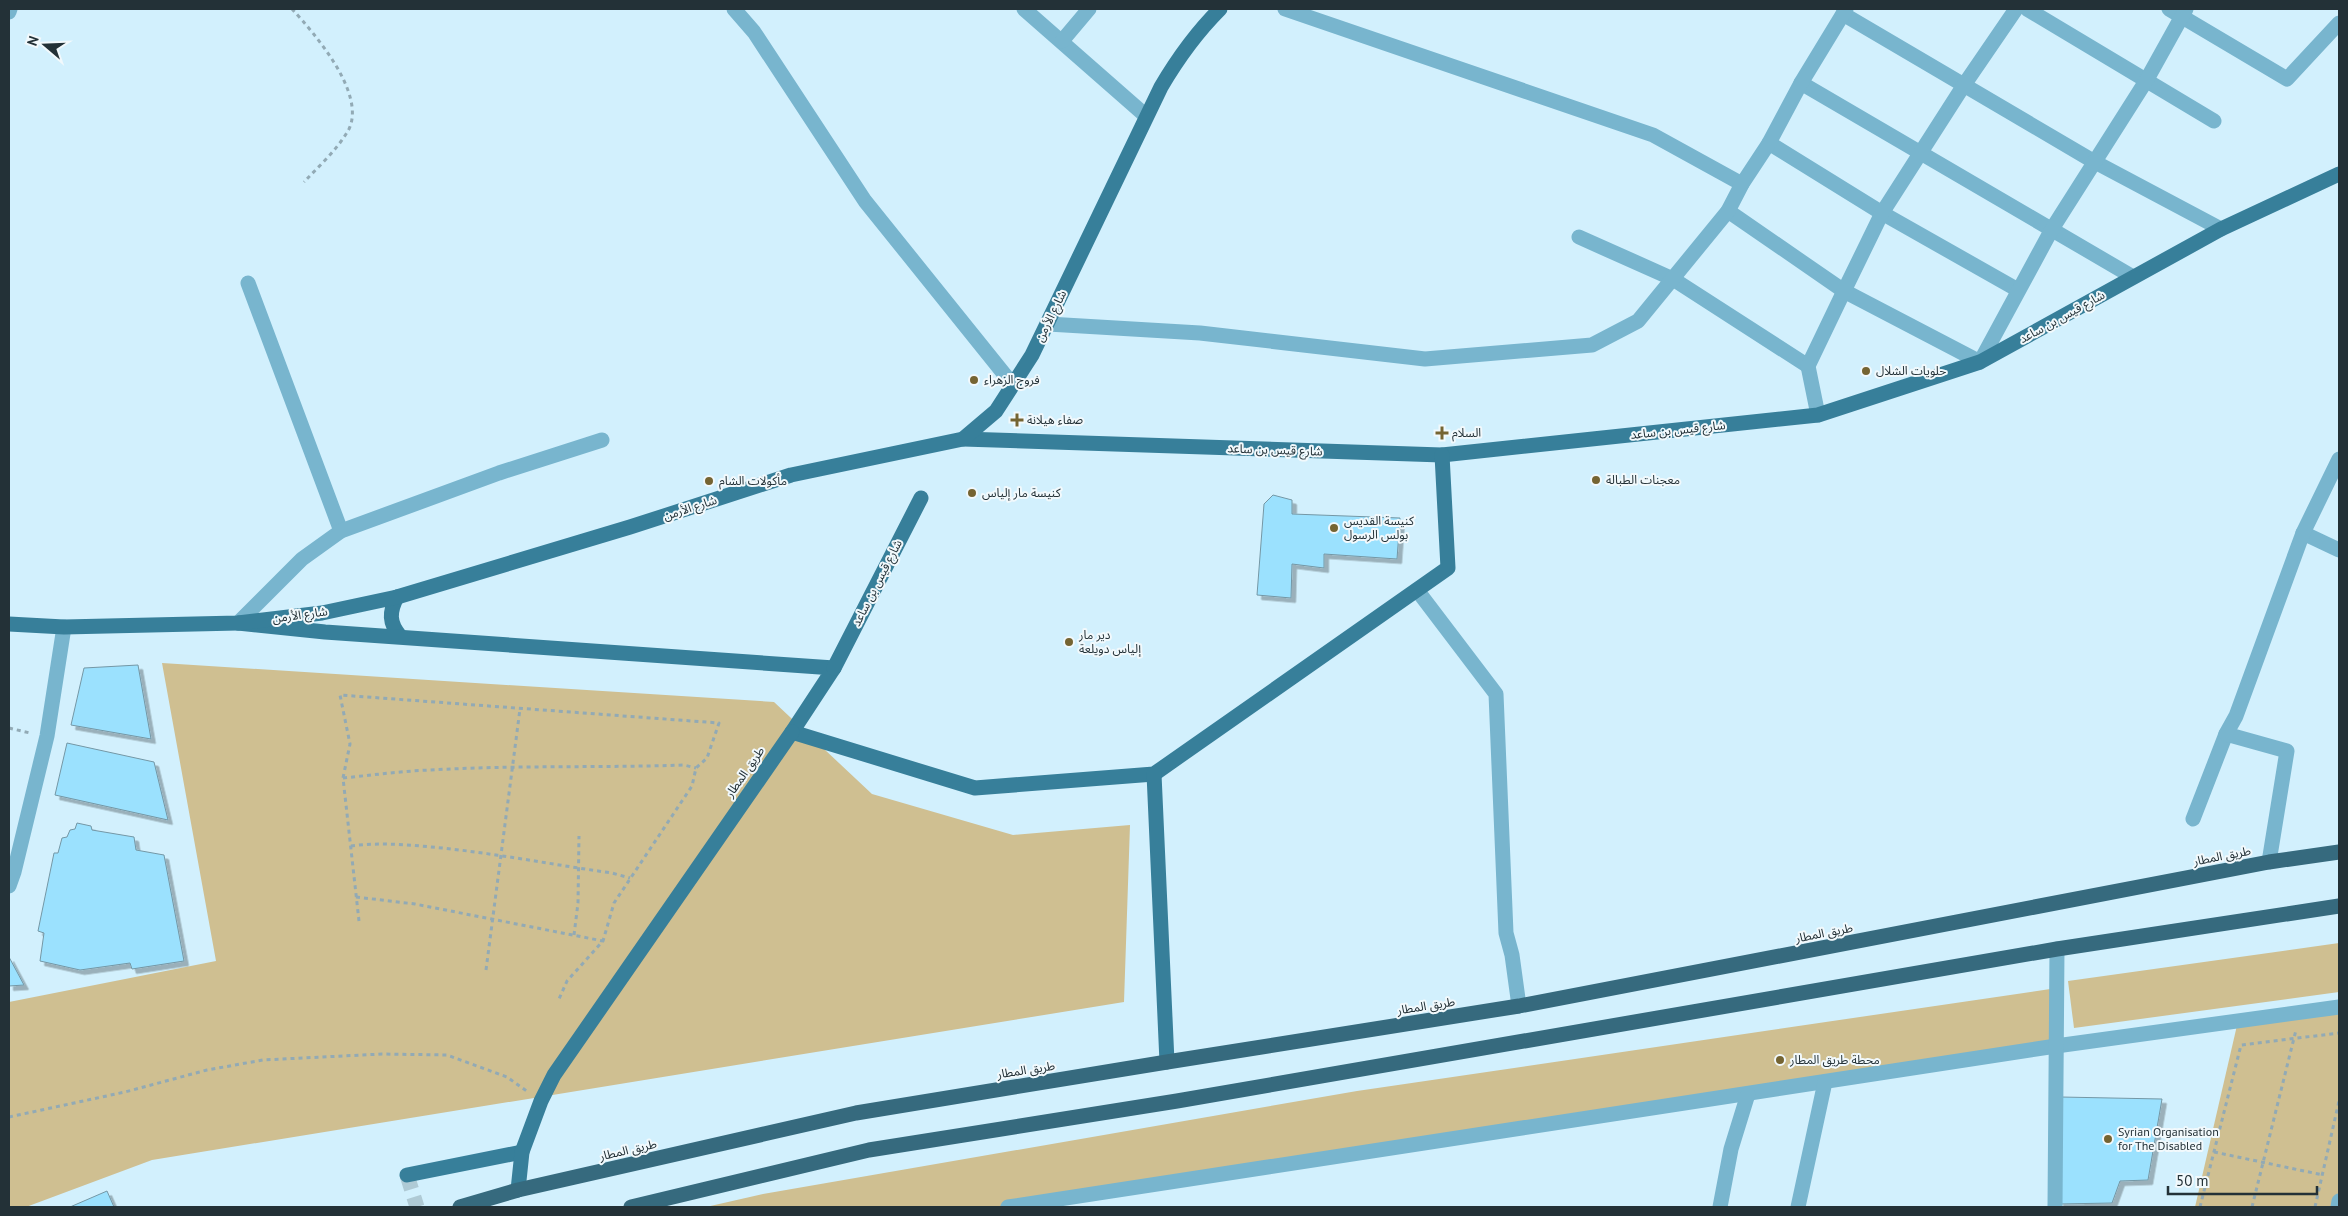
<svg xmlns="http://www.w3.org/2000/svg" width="2348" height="1216" viewBox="0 0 2348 1216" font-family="'PT Sans','Noto Sans Arabic',sans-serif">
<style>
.green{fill:#cfbf91}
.building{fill:#9be1fe;stroke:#7497a5;filter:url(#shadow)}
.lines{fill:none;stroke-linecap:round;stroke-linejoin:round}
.major-tunnel{stroke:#afcad5;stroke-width:15;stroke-dasharray:15 8;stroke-linecap:butt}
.path{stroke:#92aab5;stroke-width:3;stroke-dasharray:4 4;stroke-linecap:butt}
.minor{stroke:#78b5ce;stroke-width:15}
.major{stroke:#377f9a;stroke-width:15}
.highway{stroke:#366a7e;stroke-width:15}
.poi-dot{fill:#756432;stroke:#f2f9fc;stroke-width:2}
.labels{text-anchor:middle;stroke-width:4;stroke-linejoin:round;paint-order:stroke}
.street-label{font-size:12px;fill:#233137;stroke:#f2f9fc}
.poi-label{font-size:12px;fill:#233137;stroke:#f2f9fc;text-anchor:start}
</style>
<defs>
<filter id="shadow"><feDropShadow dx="4.5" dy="4.5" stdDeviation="0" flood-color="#0004"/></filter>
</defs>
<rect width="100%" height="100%" fill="#d2f0fd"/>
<g class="green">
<polygon points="162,663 774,702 872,794 1013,835 1130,825 1124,1002 152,1160 26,1207 9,1207 9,1002 216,961"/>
<polygon points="2339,943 2339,992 2074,1028 2068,981"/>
<polygon points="2057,988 2056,1046 1008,1207 706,1207 763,1194 1357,1091"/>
<polygon points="2339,1007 2338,1207 2195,1207 2238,1021"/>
</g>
<g class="building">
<polygon points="1273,495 1292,500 1292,514 1400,518 1397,559 1324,554 1324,568 1292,564 1291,598 1257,595 1264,504"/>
<polygon points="138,665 151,739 71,725 84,668"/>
<polygon points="67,743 154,762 168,820 55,795"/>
<polygon points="77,823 91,826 92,830 134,837 136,850 164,855 184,961 132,969 130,963 80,970 40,961 44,933 38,931 54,853 58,853 62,838 67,837 70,830 75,829"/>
<polygon points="9,957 24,985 9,986"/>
<polygon points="2061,1097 2162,1099 2148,1180 2120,1181 2112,1203 2059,1204"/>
<polygon points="107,1191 114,1207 70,1207"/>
</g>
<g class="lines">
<polyline class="major-tunnel" points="407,1175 417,1207"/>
<g class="path">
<path d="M 292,9 C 315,34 366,93 349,129 C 338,149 319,166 304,182"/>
<polyline points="9,728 30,733"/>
<path d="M 343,778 C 373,775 402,771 431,770 C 515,765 600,768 684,765 L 696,768"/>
<path d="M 351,846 C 381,842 412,845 442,848 C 499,854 555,865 612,873 L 630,878"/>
<polyline points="356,897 415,904 603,941"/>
<polyline points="359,921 343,778 350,744 340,695 719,723 707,758 696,768 692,786 614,903 603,941 567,981 559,999"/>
<polyline points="574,935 578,903 579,836"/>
<polyline points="486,970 520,709"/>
<polyline points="9,1117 125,1092 207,1070 263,1060 382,1054 447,1055 507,1077 528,1092"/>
<polyline points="2214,1152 2323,1175"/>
<polyline points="2200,1207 2241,1045 2339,1033"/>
<polyline points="2252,1207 2296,1030"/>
<polyline points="2315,1207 2339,1101"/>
</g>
<g class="minor">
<polyline points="734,9 754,32 865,201 1013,385"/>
<polyline points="1024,9 1146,116"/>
<polyline points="1285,9 1653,135 1742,184"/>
<polyline points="2027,9 2214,121"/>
<polyline points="2169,9 2287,79 2339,23"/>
<polyline points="9,12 10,9"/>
<polyline points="1843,14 2093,161 2221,229"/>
<polyline points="1062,41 1089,9"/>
<polyline points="1801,83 2133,277"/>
<polyline points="1769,143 1882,213 2018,290"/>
<polyline points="1728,211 1844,291 1980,362 2052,229 2146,81 2186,9"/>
<polyline points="1579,237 1673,279 1808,366"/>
<polyline points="248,283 341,531"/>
<polyline points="1048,324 1200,333 1425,359 1592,345 1638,321 1728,211 1742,184 1769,143 1801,83 1846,9"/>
<polyline points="1818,415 1808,366 1844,291 1882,213 1964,85 2016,9"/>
<polyline points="2303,533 2339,550"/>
<polyline points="1417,590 1496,694 1506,933 1512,955 1519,1006"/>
<polyline points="238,623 302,559 341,531 499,473 602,440"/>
<polyline points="2193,819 2226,734"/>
<polyline points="2269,862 2287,751 2226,734 2236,716 2303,533 2339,459"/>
<polyline points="9,886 14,872 47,736 64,627"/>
<polyline points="1008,1207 2056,1046 2339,1007"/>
<polyline points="1720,1207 1731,1149 1748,1094"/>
<polyline points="1798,1207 1825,1082"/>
<polyline points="2055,1207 2057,949"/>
<polyline points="2338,1207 2339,1201"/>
</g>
<g class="major">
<polyline points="963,439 1442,455 1818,415 1980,362 2221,229 2339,174"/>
<path d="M 397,597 C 389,612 389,623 400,636"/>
<polyline points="238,623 325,632 834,668 792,732 975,788 1154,774 1448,568 1442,455"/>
<path d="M 9,624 L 64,627 L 238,623 L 322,613 L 397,597 L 630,527 L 791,475 L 963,439 L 996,411 L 1032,355 L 1161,87 C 1178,58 1196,33 1220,9"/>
<polyline points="834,668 921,498"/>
<polyline points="1154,774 1167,1062"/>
<polyline points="407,1175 522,1152"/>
<polyline points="518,1190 522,1152 541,1101 554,1075 792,732"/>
</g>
<g class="highway">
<polyline points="460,1207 518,1190 856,1113 1167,1062 1519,1006 2269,862 2339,852"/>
<polyline points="631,1207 869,1150 1177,1101 2057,949 2339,906"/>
</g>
</g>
<g class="poi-dot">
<circle cx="1866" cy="371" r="5"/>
<circle cx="974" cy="380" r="5"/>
<path d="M1014.5 412.5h5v5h5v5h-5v5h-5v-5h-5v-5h5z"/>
<path d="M1439.5 425.5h5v5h5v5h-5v5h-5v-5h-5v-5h5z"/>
<circle cx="1596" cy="480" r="5"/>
<circle cx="709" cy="481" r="5"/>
<circle cx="972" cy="493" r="5"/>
<circle cx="1334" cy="528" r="5"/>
<circle cx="1069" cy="642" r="5"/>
<circle cx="1780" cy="1060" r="5"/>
<circle cx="2108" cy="1139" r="5"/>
</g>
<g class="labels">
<g class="street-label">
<text transform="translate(1051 316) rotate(-64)" y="4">شارع الأرمن</text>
<text transform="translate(2062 317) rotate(-29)" y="4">شارع قيس بن ساعد</text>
<text transform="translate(1678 430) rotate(-6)" y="4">شارع قيس بن ساعد</text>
<text transform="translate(1275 450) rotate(2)" y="4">شارع قيس بن ساعد</text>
<text transform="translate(690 508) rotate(-18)" y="4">شارع الأرمن</text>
<text transform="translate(877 583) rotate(-63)" y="4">شارع قيس بن ساعد</text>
<text transform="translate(300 615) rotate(-8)" y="4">شارع الأرمن</text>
<text transform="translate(745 772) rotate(-55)" y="4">طريق المطار</text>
<text transform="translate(2222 856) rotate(-11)" y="4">طريق المطار</text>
<text transform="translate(1824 933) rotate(-11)" y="4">طريق المطار</text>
<text transform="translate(1426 1006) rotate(-9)" y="4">طريق المطار</text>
<text transform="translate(1026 1070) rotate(-9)" y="4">طريق المطار</text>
<text transform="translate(628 1150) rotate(-13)" y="4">طريق المطار</text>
</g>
<g class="poi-label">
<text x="1876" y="375">حلويات الشلال</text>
<text x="984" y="384">فروج الزهراء</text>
<text x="1027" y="424">صفاء هيلانة</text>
<text x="1452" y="437">السلام</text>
<text x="1606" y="484">معجنات الطبالة</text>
<text x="719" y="485">مأكولات الشام</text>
<text x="982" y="497">كنيسة مار إلياس</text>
<text x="1344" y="525">كنيسة القديس<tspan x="1344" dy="14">بولس الرسول</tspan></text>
<text x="1079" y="639">دير مار<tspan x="1079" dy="14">إلياس دويلعة</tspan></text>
<text x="1790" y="1064">محطة طريق المطار</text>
<text x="2118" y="1136">Syrian Organisation<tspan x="2118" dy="14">for The Disabled</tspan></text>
</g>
</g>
<rect width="2348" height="1216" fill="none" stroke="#233137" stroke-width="20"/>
<g transform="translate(45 45) rotate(289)" stroke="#f2f9fc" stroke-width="4" paint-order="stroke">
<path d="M0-4L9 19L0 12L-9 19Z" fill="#233137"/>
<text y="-8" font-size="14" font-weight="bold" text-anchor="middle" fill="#233137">N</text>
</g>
<path d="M2168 1186v8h149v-8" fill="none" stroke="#233137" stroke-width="2.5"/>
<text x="2176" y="1186" font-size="15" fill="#233137" stroke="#f2f9fc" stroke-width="4" paint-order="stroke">50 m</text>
</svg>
